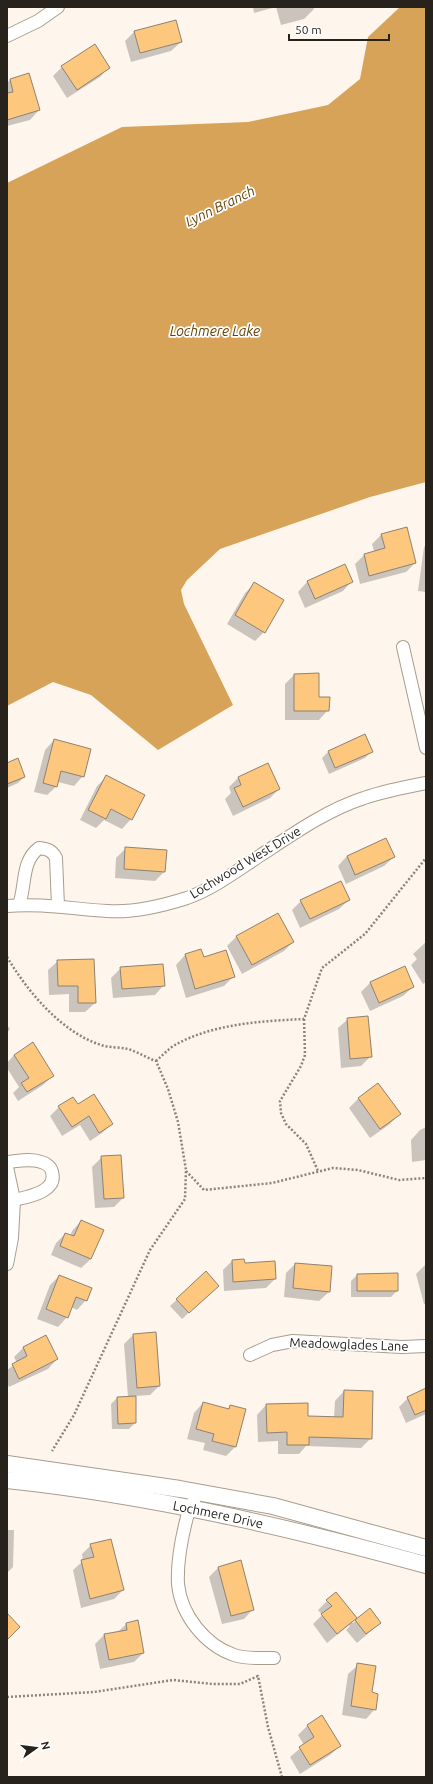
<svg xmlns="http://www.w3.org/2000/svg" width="433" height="1784" viewBox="0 0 433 1784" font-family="Ubuntu,sans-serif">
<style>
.water{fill:#d7a359}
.shadow{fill:#0003}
.building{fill:#fdc77d;stroke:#8e8273}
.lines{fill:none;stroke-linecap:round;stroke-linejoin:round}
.street-casing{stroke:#a99d8d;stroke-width:14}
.secondary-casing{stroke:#a99d8d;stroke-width:18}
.path{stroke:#8a847c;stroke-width:2.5;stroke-dasharray:2 2;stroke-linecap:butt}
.street{stroke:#fff;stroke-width:12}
.secondary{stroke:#fff;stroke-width:16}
.labels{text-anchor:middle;stroke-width:3.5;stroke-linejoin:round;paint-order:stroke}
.street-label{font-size:13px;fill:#27221c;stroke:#fff}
.water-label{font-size:14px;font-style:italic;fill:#664407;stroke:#fff}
</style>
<rect width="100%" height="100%" fill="#fef6ec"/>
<polygon class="water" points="400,7 426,7 426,482 370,497 220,549 187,580 181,590 184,604 233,705 158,750 91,695 53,682 7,706 7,183 122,127 248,122 328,105 360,79 368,37"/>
<g class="shadow">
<polygon points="253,7 313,7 314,9 304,19 281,25 276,7 254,13"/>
<polygon points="134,32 181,42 171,51 131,62 125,41"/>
<polygon points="62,67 109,67 100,77 67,98 53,76"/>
<polygon points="29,75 39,110 30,120 7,126 7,83 10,80"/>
<polygon points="406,529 415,563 406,572 360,584 355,564 364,555 374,551 372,544 381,535"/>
<polygon points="426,545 426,592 418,591 424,547"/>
<polygon points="344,565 352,581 343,591 305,608 298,592 307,582"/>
<polygon points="254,584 264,632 255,641 227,624 245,593"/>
<polygon points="294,675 328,710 319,720 285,720 285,684"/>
<polygon points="365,736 372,751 365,758 329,774 322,758 328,752"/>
<polygon points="54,740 83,776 74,786 58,782 57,786 47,795 34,792 45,750"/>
<polygon points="7,764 24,777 18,783 7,788"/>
<polygon points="267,764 279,789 270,798 233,816 225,799 231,793 229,787 238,778"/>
<polygon points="107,776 131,819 122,829 104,820 96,828 80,820 97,786"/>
<polygon points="126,848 164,872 155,881 115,878 116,858"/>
<polygon points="347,856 394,857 384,866 346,884 338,866"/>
<polygon points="349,900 339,909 300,928 292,910 301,901"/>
<polygon points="278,914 293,942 284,951 242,974 227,946 236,937"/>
<polygon points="426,942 426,982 423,984 411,965 417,959 413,954"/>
<polygon points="201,950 203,958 233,977 224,986 186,998 176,965 185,955"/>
<polygon points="58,961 95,1003 85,1012 69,1012 69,994 49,995 48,970"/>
<polygon points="121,968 164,985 155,995 113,998 111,978"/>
<polygon points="404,968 413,987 403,996 370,1011 361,992 370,983"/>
<polygon points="348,1019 370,1057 361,1066 341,1068 338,1028"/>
<polygon points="7,1025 10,1029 7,1033"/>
<polygon points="14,1055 52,1076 43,1085 18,1101 13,1093 19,1087 7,1068 7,1063"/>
<polygon points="378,1085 399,1114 390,1124 370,1138 349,1108 358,1099"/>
<polygon points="78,1106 112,1124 102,1133 90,1141 80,1125 62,1136 50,1116 59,1107"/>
<polygon points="426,1127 426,1160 412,1162 411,1140 420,1130"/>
<polygon points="102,1157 123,1198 114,1207 95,1208 92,1167"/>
<polygon points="81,1221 91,1259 81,1268 51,1255 56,1243 65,1234 70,1236 72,1231"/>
<polygon points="232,1261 244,1264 275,1279 266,1288 224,1291 223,1270"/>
<polygon points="295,1264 329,1292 319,1301 284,1297 286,1273"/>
<polygon points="426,1264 426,1304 424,1304 416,1274"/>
<polygon points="206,1273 211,1292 182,1319 170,1306"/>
<polygon points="357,1275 397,1291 391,1297 351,1297 351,1281"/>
<polygon points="59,1276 86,1300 77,1310 71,1307 67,1317 58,1327 37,1319 50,1285"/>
<polygon points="133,1335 159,1386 150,1395 135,1396 135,1423 129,1429 112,1429 111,1404 117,1398 128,1397 124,1344"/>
<polygon points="46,1337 57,1359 48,1369 9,1387 7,1383 7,1370 17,1363 14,1357 23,1348"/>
<polygon points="426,1390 426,1414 406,1423 399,1407 408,1398"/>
<polygon points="344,1391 371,1438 361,1448 306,1446 299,1454 278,1454 278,1441 258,1442 257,1415 266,1405 308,1417 334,1417 335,1401"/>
<polygon points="203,1403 227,1409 231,1406 235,1447 226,1456 203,1450 205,1443 187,1439 194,1413"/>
<polygon points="7,1530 14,1530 13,1567 7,1573"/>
<polygon points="91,1545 123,1590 114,1599 81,1608 73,1570 83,1561 82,1554"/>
<polygon points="218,1568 253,1609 244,1619 222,1624 209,1577"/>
<polygon points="327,1601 353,1623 369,1610 380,1623 357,1643 346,1630 350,1626 349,1625 327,1643 313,1624 322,1615 318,1610"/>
<polygon points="126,1624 143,1653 134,1662 100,1669 95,1644 104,1635 118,1632"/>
<polygon points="358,1665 370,1693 375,1709 366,1719 342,1715 348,1674"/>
<polygon points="322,1717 340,1746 330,1755 300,1774 290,1757 304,1745 298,1735 307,1726"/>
</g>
<g class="building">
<polygon points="176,20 182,42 140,53 134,31"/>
<polygon points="95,44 110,68 77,90 61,66"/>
<polygon points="29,73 40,110 7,120 7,93 13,92 10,79"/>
<polygon points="407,527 416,563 369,576 364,554 385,548 381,534"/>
<polygon points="345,564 353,582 315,599 307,581"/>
<polygon points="254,582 284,600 265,633 235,615"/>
<polygon points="319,673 319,697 330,697 329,711 294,711 294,674"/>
<polygon points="365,734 373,752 335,768 328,751"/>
<polygon points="54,739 91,749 84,777 61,771 57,787 43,783"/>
<polygon points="18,758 25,777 7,784 7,763"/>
<polygon points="268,763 280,789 243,807 234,788 241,785 238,777"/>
<polygon points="106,775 145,795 132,820 111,809 106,819 88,810"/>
<polygon points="386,838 395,857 355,875 347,856"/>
<polygon points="125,847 167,850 165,872 124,869"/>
<polygon points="341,881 350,900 310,919 300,900"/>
<polygon points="278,913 294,942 252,965 236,936"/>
<polygon points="201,949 204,957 226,950 235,977 195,989 185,954"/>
<polygon points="94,959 96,1003 78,1003 78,986 58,986 57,960"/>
<polygon points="163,964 165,986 122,989 120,967"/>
<polygon points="405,966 414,987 379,1003 370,982"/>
<polygon points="368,1016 372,1057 350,1059 347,1018"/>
<polygon points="33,1042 54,1076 27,1092 21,1083 29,1078 14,1055"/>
<polygon points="378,1083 401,1114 380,1129 358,1098"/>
<polygon points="94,1094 113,1124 99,1133 89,1116 72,1127 58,1106 73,1097 78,1104"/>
<polygon points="121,1155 124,1198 104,1199 101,1156"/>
<polygon points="81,1220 104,1230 91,1259 60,1246 65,1233 74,1236"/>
<polygon points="244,1259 245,1263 275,1261 276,1279 233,1282 232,1260"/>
<polygon points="295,1263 332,1266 330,1292 293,1288"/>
<polygon points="206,1271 219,1286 189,1313 176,1299"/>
<polygon points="398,1273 398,1291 357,1291 357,1274"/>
<polygon points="59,1275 92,1288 87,1301 76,1297 68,1318 46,1309"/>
<polygon points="156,1332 160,1386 137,1388 133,1334"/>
<polygon points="46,1335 58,1359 19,1379 12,1364 27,1356 23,1347"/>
<polygon points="426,1388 426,1410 415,1415 407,1397"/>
<polygon points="344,1390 373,1391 372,1439 309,1437 309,1445 287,1445 287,1432 267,1433 266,1404 308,1403 308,1416 343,1417"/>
<polygon points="136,1396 136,1423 118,1424 117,1397"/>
<polygon points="203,1402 229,1409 230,1405 246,1409 236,1447 212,1441 214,1434 196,1429"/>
<polygon points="111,1539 124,1590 90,1599 81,1560 94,1557 90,1544"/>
<polygon points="241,1560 254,1610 231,1616 218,1567"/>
<polygon points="336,1592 357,1618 337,1634 321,1614 332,1606 326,1600"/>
<polygon points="370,1608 381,1623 366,1634 355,1620"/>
<polygon points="7,1613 20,1627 7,1640"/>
<polygon points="138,1620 144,1653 109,1660 104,1634 127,1630 126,1623"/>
<polygon points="357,1663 376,1666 372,1692 378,1694 376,1710 351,1706"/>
<polygon points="322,1715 341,1746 310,1765 299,1747 314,1737 307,1725"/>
</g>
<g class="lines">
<g class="street-casing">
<g id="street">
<polyline points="7,36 38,21 58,7"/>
<polyline points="403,647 426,748"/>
<path d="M 19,905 C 26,886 21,861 39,848 C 47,849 52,850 56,858 L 58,906"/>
<path d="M 7,906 C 41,903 73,909 107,911 C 134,913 162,906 187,898 C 213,889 238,870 261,855 C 293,834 327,810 364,798 C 384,791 405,787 426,783"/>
<path d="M 7,1162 C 18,1161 31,1158 41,1162 C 46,1163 51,1167 52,1172 C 58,1192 27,1197 14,1200"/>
<polyline points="7,1167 14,1200 12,1238 7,1264"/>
<polyline points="250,1355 272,1345 293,1341 402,1347 426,1346"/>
<path d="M 197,1492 C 194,1502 188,1511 186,1521 C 181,1541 177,1564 178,1584 C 181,1615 205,1645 234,1655 C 245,1659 262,1658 274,1658"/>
</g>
</g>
<g class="secondary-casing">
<g id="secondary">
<polyline points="7,1464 180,1489 273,1506 426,1548"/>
<path id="s1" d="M 7,1480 C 149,1495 288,1527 426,1565"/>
</g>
</g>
<g class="path">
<path d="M 7,957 C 28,992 61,1032 101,1045 C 110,1048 120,1047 128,1049 C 138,1052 147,1058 156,1061 L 168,1089 L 178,1122 L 186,1170 L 185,1199 L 150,1250 L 74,1415 L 52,1451"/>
<polyline points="304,1019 305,1055 301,1066 280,1101 281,1113 286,1124 306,1144 318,1171"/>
<path d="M 156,1061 C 162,1056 168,1049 175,1045 C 212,1024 261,1021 304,1019 L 322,968 L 365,934 L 426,858"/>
<polyline points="186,1171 204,1190 272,1183 333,1168 358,1170 399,1180 426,1178"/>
<polyline points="7,1697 94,1692 173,1680 213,1684 240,1684 258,1676 268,1727 282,1777"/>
</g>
<use href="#street" class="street"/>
<use href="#secondary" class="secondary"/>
</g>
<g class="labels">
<g class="street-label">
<text transform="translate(245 862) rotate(-31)" y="5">Lochwood West Drive</text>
<text transform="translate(349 1344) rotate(2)" y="5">Meadowglades Lane</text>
<text dy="5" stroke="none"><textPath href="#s1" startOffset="214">Lochmere Drive</textPath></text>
</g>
<g class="water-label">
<text transform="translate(220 206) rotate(-26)" y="5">Lynn Branch</text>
<text x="215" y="336">Lochmere Lake</text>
</g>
</g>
<rect width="433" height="1784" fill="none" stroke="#27221c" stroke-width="16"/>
<g transform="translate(36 1748) rotate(76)" stroke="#ffffff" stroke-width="3" paint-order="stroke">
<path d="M0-3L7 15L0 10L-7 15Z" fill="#27221c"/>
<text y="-6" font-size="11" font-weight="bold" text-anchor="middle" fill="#27221c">N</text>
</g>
<path d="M289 34v6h100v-6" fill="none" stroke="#27221c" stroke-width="2"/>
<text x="295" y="34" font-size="12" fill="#27221c" stroke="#ffffff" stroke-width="3" paint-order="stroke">50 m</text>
</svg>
